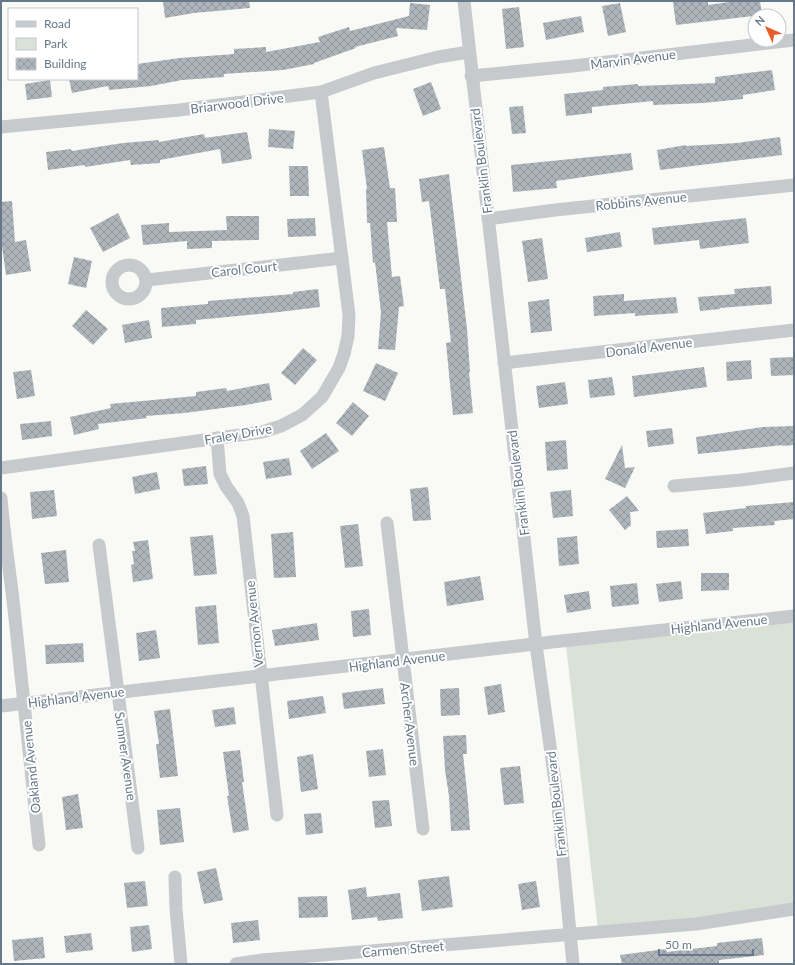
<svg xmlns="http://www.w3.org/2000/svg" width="795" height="965" viewBox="0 0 795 965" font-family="Lato,sans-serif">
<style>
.green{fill:#dae1d7}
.building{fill:url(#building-cross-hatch)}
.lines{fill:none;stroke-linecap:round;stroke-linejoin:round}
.minor{stroke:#c6cacd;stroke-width:13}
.labels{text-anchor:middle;stroke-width:4;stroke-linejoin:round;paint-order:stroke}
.street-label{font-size:13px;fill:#677888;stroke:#fff}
</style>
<defs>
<pattern id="building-cross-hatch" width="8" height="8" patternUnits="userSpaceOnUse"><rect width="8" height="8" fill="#adb5bb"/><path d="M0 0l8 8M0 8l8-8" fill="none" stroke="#91989e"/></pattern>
</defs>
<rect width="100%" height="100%" fill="#f9f9f6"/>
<polygon class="green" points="794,618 794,911 598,930 566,645"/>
<g class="building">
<polygon points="163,1 249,1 250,8 194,13 165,18"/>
<polygon points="678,1 708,1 708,5 736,1 760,1 762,15 676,25 673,2"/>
<polygon points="410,3 430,5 427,30 396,28 398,36 355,47 356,48 314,63 314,64 283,70 224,74 224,77 182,80 151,86 109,90 108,86 72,93 69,79 137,79 137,64 180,58 234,54 234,49 266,47 266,52 320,42 318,37 349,27 350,31 409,16"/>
<polygon points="620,3 626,32 608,36 602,6"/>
<polygon points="519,7 524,47 506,49 502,9"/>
<polygon points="581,16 584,32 546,40 543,23"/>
<polygon points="772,70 775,90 743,95 743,99 703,103 653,105 653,101 592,107 592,113 566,116 564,94 603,90 603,87 638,84 638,86 715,83 715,77"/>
<polygon points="50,80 52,97 27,100 25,84"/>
<polygon points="431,82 441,109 423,116 413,89"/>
<polygon points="523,106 526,133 512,134 509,107"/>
<polygon points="269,129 295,131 293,149 268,147"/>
<polygon points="247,132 252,159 222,164 220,149 160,160 160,163 131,165 130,160 85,167 85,165 48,170 46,152 71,149 72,151 123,143 159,140 159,142 204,134 205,138"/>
<polygon points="780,137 782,155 660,170 657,150 686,145 686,146 737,143"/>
<polygon points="384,147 390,188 395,188 397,222 387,222 392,277 400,276 404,306 399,307 395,350 378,349 381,312 375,262 373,263 370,223 367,223 366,189 367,189 362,150"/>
<polygon points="631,153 633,170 556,181 557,188 513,192 511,165"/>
<polygon points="289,166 308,166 309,196 290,196"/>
<polygon points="449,174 467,329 470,372 469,372 473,413 453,415 446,343 451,342 445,289 440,289 429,201 422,202 419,179"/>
<polygon points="12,201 15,242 26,240 31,271 6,275 1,239 1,202"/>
<polygon points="118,213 130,238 103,252 90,228"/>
<polygon points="226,216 259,216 259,240 212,241 212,248 187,249 187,241 143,245 141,225 169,223 169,232 227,230"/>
<polygon points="315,218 316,236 288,237 287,219"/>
<polygon points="746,218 749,243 700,249 699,240 654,245 652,228"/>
<polygon points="620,232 622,247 587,252 585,238"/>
<polygon points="542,238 548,279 528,282 522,241"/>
<polygon points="74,257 92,261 86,288 68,284"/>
<polygon points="771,286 772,304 720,308 720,309 700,311 698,297 735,294 734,289"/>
<polygon points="318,289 320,307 279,312 196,320 196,324 162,327 161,308 208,304 208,301 293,294 293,292"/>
<polygon points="624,294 624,301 676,297 678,313 635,316 635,313 594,316 593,296"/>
<polygon points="549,299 552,331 531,333 528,302"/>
<polygon points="86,310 108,329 93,345 72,326"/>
<polygon points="149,320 152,338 125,343 122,325"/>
<polygon points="303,348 317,360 295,385 281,373"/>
<polygon points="794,357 794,375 771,376 770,358"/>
<polygon points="751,360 752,379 727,381 726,362"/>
<polygon points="376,363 398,373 385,401 363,391"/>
<polygon points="704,367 707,387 634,397 632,376"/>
<polygon points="31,370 35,396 17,399 13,372"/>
<polygon points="612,377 615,395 590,398 588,380"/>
<polygon points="565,382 568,404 539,408 536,386"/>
<polygon points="269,383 272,400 246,405 184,413 146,416 147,418 98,424 99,429 74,435 70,417 111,408 110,404 196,396 196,392 226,388 227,391"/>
<polygon points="353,402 369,416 352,436 336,423"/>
<polygon points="51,421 52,436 22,440 20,424"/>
<polygon points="794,426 794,445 782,446 782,445 698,454 696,437 763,427"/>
<polygon points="672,428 674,444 648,447 646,431"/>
<polygon points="326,433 339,451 312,469 300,451"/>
<polygon points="566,440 568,469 547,471 545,442"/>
<polygon points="622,445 625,468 635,467 625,488 605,479"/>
<polygon points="289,458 292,475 266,479 263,462"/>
<polygon points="206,466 208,484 184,486 182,469"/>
<polygon points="157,472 160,489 135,494 132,477"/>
<polygon points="428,487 431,520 413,521 410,489"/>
<polygon points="54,490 57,516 32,519 30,492"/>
<polygon points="571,490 573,516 553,518 550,492"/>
<polygon points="627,496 639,511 630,512 631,525 625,530 609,510"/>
<polygon points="794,502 794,519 774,521 775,525 733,528 733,531 706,534 703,513 746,508 746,506"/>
<polygon points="358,524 363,566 345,568 340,526"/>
<polygon points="688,529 689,546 657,548 656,531"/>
<polygon points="293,532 296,577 274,578 271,534"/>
<polygon points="213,535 217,574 194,576 190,537"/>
<polygon points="577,536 579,564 559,566 557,538"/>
<polygon points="148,540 153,579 133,582 131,565 134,564 132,551 135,551 133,542"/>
<polygon points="66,550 69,582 45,584 41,553"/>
<polygon points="701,573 729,573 729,590 701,591"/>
<polygon points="480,576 484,600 447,606 444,582"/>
<polygon points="681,581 683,599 659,602 656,584"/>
<polygon points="637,583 639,604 612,607 610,586"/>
<polygon points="589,591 591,609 567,613 564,595"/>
<polygon points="216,605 219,643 198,645 195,607"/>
<polygon points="369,609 371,635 353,637 351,611"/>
<polygon points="317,623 319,640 275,646 272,630"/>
<polygon points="156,630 160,658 139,661 136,633"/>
<polygon points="83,643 84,662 46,664 45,645"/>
<polygon points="501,684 505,712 488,715 484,687"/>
<polygon points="383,688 385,704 344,709 342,693"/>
<polygon points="459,688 460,715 441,716 440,689"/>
<polygon points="323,696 326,713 289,719 287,701"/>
<polygon points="234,707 236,724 215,727 212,710"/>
<polygon points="170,709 178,776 160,778 156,744 159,744 154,711"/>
<polygon points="466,735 467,754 463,754 468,801 470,830 451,831 449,796 445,770 443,736"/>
<polygon points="383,749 386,775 369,777 366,751"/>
<polygon points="240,750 244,782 242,782 249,830 233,833 227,796 229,796 223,752"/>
<polygon points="313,754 318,789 301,792 297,757"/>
<polygon points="520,766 524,803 504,805 500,768"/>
<polygon points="78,794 83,828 66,830 62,797"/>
<polygon points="389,800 392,826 375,828 372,801"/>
<polygon points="180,808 184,842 160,845 157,810"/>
<polygon points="321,813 323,833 306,835 304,814"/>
<polygon points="216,868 223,900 204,904 197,872"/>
<polygon points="449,876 453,907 422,911 418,880"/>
<polygon points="145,881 148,906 127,908 124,883"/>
<polygon points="536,881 540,907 522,910 518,884"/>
<polygon points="366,887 367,897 400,893 403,918 378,921 377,917 352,920 348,890"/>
<polygon points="327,896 328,917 299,918 298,897"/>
<polygon points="258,920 260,940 233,943 231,923"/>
<polygon points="149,925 152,949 132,952 130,927"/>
<polygon points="91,933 93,950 66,953 64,936"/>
<polygon points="43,937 45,958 14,961 12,940"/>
<polygon points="762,938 764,955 719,960 719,963 708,964 622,964 620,955 666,949 667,952 717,946 717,943"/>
</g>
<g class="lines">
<g class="minor">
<polyline points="464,1 536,645 557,796 573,964"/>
<polyline points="471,76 573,66 794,40"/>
<polyline points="1,127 179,110 321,92 374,73 438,57 469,52"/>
<polyline points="488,219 555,210 794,185"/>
<circle cx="129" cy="282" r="17"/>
<polyline points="147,280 342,258"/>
<polyline points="504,363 794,330"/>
<polyline points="217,438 220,474 226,486 238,503 243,516 277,815"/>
<polyline points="1,468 262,432 281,426 302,415 322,397 339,368 344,354 348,336 349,315 321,92"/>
<polyline points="674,486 741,480 794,473"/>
<path d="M 1,498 C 4,535 10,572 14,609 C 23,688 31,767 39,845"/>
<polyline points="387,523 423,829"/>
<polyline points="99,545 138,848"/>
<polyline points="1,706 552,642 794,616"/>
<polyline points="175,877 176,909 181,964"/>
<polyline points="236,964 262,960 696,924 794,909"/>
</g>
</g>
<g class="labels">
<g class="street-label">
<text transform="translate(633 59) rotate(-7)" y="5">Marvin Avenue</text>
<text transform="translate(237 103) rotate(-7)" y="5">Briarwood Drive</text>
<text transform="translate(481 161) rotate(-97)" y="5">Franklin Boulevard</text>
<text transform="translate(641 201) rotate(-6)" y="5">Robbins Avenue</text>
<text transform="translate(244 269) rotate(-6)" y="5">Carol Court</text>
<text transform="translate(649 347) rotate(-7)" y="5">Donald Avenue</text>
<text transform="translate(238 434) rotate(-10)" y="5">Fraley Drive</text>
<text transform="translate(518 483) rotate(-97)" y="5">Franklin Boulevard</text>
<text transform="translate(254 624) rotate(-96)" y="5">Vernon Avenue</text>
<text transform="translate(719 624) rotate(-6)" y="5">Highland Avenue</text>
<text transform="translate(397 661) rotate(-7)" y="5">Highland Avenue</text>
<text transform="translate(76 697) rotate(-7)" y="5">Highland Avenue</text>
<text transform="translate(410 724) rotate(83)" y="5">Archer Avenue</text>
<text transform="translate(126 756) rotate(82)" y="5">Sumner Avenue</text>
<text transform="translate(31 767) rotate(-96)" y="5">Oakland Avenue</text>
<text transform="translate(556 804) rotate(-96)" y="5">Franklin Boulevard</text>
<text transform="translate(403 949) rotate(-5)" y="5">Carmen Street</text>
</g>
</g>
<rect width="795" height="965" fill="none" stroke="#677888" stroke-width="4"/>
<rect x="8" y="8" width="130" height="72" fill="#ffffff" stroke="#c2c9cf"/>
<rect x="16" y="21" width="20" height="6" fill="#c6cacd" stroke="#c2c9cf"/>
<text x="44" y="28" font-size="12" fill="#677888">Road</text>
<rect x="16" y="38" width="20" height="12" fill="#dae1d7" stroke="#c2c9cf"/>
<text x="44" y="48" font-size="12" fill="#677888">Park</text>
<rect x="16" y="58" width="20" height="12" fill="url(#building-cross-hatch)" stroke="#c2c9cf"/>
<text x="44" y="68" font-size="12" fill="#677888">Building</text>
<g transform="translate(767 28) rotate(315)"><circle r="19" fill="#ffffff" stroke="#c2c9cf"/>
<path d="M0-3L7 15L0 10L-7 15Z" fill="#e75c28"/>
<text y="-6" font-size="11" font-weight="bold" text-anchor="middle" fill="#677888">N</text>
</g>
<path d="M659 949v6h94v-6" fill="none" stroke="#677888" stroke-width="2"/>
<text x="665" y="949" font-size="12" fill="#677888" stroke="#ffffff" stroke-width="3" paint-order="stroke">50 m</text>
</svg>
